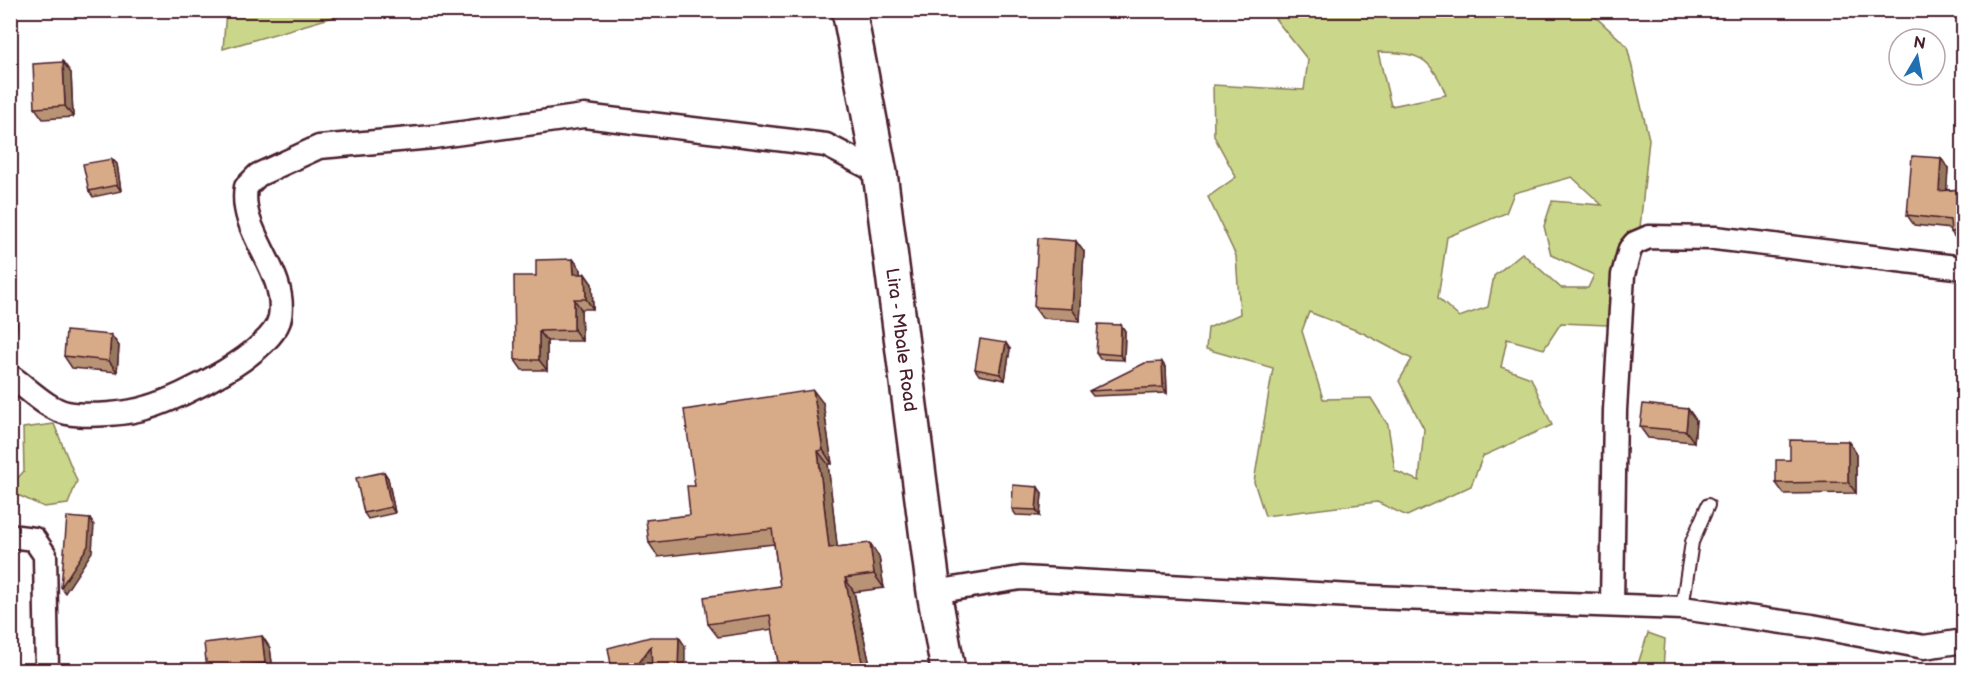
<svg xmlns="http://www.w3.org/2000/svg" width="1974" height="681" viewBox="0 0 1974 681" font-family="'Balsamiq Sans',sans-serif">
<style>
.green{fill:#cad78a;stroke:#8a7b5a;stroke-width:1.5;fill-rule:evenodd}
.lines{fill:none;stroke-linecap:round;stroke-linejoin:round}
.lane-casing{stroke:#4a1f2b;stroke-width:16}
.street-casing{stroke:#4a1f2b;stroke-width:27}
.primary-casing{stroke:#4a1f2b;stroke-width:38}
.lane{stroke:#fff;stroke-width:12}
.street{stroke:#fff;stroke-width:22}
.primary{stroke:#fff;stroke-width:33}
.wall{fill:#b99375;stroke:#4a1f2b;stroke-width:1.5}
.shaded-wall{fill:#96785f;stroke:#4a1f2b;stroke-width:1.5}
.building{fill:#d7ab88;stroke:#4a1f2b;stroke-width:1.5}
.labels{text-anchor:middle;stroke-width:5;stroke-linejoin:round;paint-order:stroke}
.street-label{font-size:18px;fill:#4a1f2b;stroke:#fff}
</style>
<rect width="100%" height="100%" fill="#fff"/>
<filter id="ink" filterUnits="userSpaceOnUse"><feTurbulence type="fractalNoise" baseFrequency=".0167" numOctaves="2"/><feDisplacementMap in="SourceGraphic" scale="12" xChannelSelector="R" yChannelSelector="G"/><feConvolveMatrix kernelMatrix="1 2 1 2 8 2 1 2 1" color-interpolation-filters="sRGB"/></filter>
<g filter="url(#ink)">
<g class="green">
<polygon points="226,11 354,11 223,49"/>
<path d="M 1269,11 L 1589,11 L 1627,46 L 1649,139 L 1630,326 L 1561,323 L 1544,349 L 1507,339 L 1501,367 L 1531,378 L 1552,425 L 1483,456 L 1471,486 L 1407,516 L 1377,502 L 1265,516 L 1254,482 L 1273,368 L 1206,349 L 1208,328 L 1240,314 L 1236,256 L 1208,197 L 1236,177 L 1214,136 L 1213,85 L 1304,90 L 1308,60 ZM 1378,52 C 1417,53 1431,55 1446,95 L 1391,106 ZM 1572,177 L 1602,205 L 1552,201 L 1544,226 L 1551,255 L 1594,275 L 1588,288 L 1561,288 L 1522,253 L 1494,276 L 1488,307 L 1459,317 L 1438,298 L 1447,237 L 1506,213 L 1514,193 ZM 1309,312 L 1363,333 L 1412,359 L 1399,381 L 1424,429 L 1419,481 L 1395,471 L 1388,425 L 1371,398 L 1323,399 L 1302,331 Z"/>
<polygon points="54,424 77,481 68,504 44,507 20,496 11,497 11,480 15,481 24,471 23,428"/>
<polygon points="1648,633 1665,639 1663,670 1636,670"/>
</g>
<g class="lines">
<g class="lane-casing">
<polyline id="lane" points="1682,608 1692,542 1708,505"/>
</g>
<g class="street-casing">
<g id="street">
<path d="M 10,376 C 28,388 47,409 67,413 C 88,417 128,414 149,407 C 182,397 274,352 280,317 C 288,270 238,233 246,187 L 258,175 L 319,147 L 433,137 L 584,116 L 826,145 L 880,173"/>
<polyline points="10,536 34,539 45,555 47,670"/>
<polyline points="934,592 1021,578 1371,597 1682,608 1812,626 1924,647 1964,641"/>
<polyline points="1612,605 1615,410 1623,275 1630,249 1635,243 1649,237 1715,238 1964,268"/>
</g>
</g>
<g class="primary-casing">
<g id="primary">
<path id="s1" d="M 849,10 L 880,173 L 934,592 L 948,670"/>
</g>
</g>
<use href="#lane" class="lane"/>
<use href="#street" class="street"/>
<use href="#primary" class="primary"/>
</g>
<g class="wall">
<polygon points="63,62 71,73 73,117 43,119 35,108"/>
<polygon points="112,159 117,164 121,191 93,197 89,191"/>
<polygon points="1948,168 1946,190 1964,189 1964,241 1958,242 1951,232 1951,229 1914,225 1907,215"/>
<polygon points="1084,252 1080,321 1042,318 1034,307"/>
<polygon points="573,259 581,270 581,274 585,274 592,284 593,309 581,309 582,341 547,341 547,370 522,370 515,360 536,276"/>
<polygon points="10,314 17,323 15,351 10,351"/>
<polygon points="1121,325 1125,331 1124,360 1100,359 1096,353"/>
<polygon points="111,335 119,346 117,372 72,368 64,356"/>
<polygon points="1010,349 1005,380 979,375 975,369"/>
<polygon points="1166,368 1167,393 1093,396 1089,391"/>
<polygon points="823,403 832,464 828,464 837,547 870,543 879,557 884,588 854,592 871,670 761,670 778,662 773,629 718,637 708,624 780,586 774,544 658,557 649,543 690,515"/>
<polygon points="1688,409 1696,420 1694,442 1648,438 1640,427"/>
<polygon points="1848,441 1856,453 1856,493 1784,494 1776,483 1790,460"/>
<polygon points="384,472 388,478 395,513 368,519 364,513"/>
<polygon points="1042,493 1040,516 1016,515 1012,509"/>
<polygon points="262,636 270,648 273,670 207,670"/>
</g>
<g class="shaded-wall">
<polygon points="63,62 71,73 73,117 65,106"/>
<polygon points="1941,158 1948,168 1946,201 1939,191"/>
<polygon points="112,159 117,164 121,191 117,185"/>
<polygon points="1076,241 1084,252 1080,321 1072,309"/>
<polygon points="573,259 581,270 581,284 574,274"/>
<polygon points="585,274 592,284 593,309 586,299"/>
<polygon points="574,299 581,309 582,341 574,330"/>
<polygon points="10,314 17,323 15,351 10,345"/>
<polygon points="1121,325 1125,331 1124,360 1120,355"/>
<polygon points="539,331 547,341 547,370 539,360"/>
<polygon points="111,335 119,346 117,372 109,361"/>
<polygon points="1006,343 1010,349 1005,380 1000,374"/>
<polygon points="1162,362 1166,368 1167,393 1163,387"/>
<polygon points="813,390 823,403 832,464 823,450"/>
<polygon points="1688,409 1696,420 1694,442 1686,431"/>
<polygon points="1848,441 1856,453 1856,493 1848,482"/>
<polygon points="818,451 828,464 839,562 829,548"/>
<polygon points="384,472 388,478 395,513 391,507"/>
<polygon points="1038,487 1042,493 1040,516 1036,510"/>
<polygon points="90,519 94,525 92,552 65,593 61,587"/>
<polygon points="870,543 879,557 884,588 874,574"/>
<polygon points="845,578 854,592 871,670 866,670 863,667"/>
<polygon points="262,636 270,648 273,670 271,670 265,663"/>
<polygon points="679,637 685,646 685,670 678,670"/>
<polygon points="651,646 657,655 646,670 634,670"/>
</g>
<g class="building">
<polygon points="63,62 65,106 35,108 33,64"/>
<polygon points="1912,156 1941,158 1939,191 1964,189 1964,231 1951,232 1950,220 1907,215"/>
<polygon points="112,159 117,185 89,191 83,164"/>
<polygon points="1038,238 1076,241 1072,309 1034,307"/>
<polygon points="573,259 574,274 585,274 586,299 574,299 574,330 539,331 539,360 515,360 514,276 536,276 536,260"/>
<polygon points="1098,324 1121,325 1120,355 1096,353"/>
<polygon points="66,331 111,335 109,361 64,356"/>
<polygon points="980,339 1006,343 1000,374 975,369"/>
<polygon points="1162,362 1163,387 1089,391 1145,363"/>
<polygon points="813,390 823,450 818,451 829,548 870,543 874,574 845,578 863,667 856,668 857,670 761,670 760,665 778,662 770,615 708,624 704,597 780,586 772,529 649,543 646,520 690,515 687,486 695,486 684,410"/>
<polygon points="1643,404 1688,409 1686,431 1640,427"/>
<polygon points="1790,440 1848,441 1848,482 1776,483 1776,460 1790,460"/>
<polygon points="384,472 391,507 364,513 356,478"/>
<polygon points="1013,485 1038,487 1036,510 1012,509"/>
<polygon points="67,517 90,519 88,546 61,587"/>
<polygon points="262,636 265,663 207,670 204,643"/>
<polygon points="650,637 679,637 678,670 652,670 651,646 634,670 612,670 608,648"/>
</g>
</g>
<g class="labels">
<g class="street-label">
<text dy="6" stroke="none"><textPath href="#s1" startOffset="334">Lira - Mbale Road</textPath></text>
</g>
</g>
<rect width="1974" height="681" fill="none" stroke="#fff" stroke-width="36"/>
<rect x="18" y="18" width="1938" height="645" fill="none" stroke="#4a1f2b" stroke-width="2" filter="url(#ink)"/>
<g transform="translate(1917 57) rotate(10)"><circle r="28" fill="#ffffff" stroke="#b7a5aa" stroke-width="1.5"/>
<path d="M0-4.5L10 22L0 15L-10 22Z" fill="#1f6fb2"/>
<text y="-9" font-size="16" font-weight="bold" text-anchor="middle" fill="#4a1f2b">N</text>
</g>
</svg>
